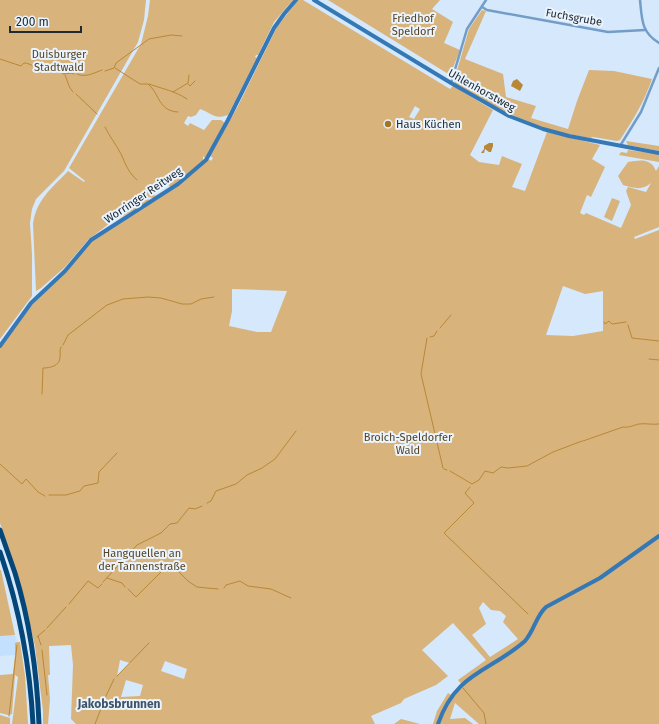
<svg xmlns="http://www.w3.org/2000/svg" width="659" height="724" viewBox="0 0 659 724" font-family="'Fira Sans',sans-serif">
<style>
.built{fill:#c3e0fe}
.green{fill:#d8b37c;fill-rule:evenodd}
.water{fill:#b88837}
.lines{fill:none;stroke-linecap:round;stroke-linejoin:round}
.stream{stroke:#b88837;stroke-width:1}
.street{stroke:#739dc7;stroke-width:2.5}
.secondary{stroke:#3578b6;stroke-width:4}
.highway{stroke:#054679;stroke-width:5}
.poi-dot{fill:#a27527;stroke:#eaf4fe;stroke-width:1.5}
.labels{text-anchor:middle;stroke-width:4;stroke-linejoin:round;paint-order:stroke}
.street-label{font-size:11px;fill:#212a33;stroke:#eaf4fe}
.park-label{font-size:11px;fill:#584321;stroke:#eaf4fe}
.poi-label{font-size:11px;fill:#212a33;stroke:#eaf4fe;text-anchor:start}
.neighbourhood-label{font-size:12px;font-weight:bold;fill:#405468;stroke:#eaf4fe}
</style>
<rect width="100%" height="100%" fill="#d5e8fc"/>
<polygon class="built" points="13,635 16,637 17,642 15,643 15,655 0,656 0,636"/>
<g class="green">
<polygon points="0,0 146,0 144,20 138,42 64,171 36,199 32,209 30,223 32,254 32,296 0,339"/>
<path d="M 150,0 L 293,0 L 274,22 L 258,55 L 256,55 L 255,57 L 257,58 L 228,115 C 214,120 212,113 200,109 L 196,115 L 191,117 L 188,116 L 184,123 L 188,126 L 190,123 L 204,130 L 212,120 L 221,120 L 225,123 L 205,158 L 203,156 L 203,161 L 175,184 L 153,198 L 148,197 L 147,199 L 150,200 L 125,215 L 115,219 L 88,240 L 65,267 L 41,288 L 36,291 L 33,224 C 36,200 52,188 68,171 L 84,182 L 85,181 L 69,168 L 141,44 L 148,16 ZM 165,180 L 170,187 L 155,196 L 150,187 L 160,181 Z"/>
<path d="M 298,0 L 303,0 L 450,89 L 453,86 L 493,110 L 470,155 L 479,162 L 499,165 L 502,156 L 522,164 L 512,187 L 525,191 L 547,132 L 600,145 L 592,159 L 605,167 L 591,197 L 587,195 L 580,213 L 584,215 L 586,213 L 621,228 L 631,205 L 626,191 L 628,187 L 646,192 L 651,183 C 641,191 635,188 623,185 L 618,176 L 628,162 C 640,160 651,158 656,171 L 659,166 L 659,227 L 634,237 L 635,239 L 659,230 L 659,724 L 479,724 L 455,703 L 450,719 L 465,718 L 473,724 L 433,724 L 437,711 L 448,693 L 453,696 L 462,685 L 458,680 L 486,660 L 453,623 L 422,650 L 448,676 L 436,685 L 404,699 L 401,703 L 371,716 L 375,724 L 76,724 L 71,719 L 73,665 L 71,645 L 49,646 L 50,675 L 48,675 L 50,699 L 48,724 L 43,724 L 43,711 L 35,646 L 17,574 L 0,523 L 0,348 L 28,309 L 92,241 L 175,188 L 209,159 L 211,161 L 213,158 L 210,156 L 238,106 L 277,27 ZM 415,106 L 420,109 L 414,119 L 409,117 ZM 563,286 L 585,294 L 603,291 L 603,331 L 573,336 L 546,335 ZM 232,289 L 287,291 L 271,332 L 257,332 L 229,326 L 232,311 ZM 483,602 L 491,610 L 500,611 L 506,616 L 503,622 L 518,639 L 490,657 L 472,635 L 486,624 L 479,608 ZM 120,660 L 130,663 L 117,676 ZM 165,661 L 187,669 L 184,679 L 161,671 ZM 126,680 L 143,685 L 140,696 L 121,697 Z"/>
<polygon points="328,0 440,0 432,9 453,22 444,43 460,50 450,75"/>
<path d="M 482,10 L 486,11 L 465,59 L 503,74 L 506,97 L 536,106 L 531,118 L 568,129 L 577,101 L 589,70 L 614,71 L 652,79 C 644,102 633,120 620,140 L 617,141 L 593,137 L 590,138 C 572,135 553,131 536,125 C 507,114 482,99 456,84 L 454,81 L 469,29 Z"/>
<polygon points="626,141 659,146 659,151 628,145"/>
<polygon points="628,150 659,154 659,162 619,155 621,152 627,153"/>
<polygon points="612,198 620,201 612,221 604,217"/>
<polygon points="0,570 1,570 15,635 0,636"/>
<polygon points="17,642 20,642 25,676 28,724 12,724 18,677 15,675 12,714 8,715 0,713 0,675 13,674 15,655 15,643"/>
<polygon points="0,715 10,718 10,724 0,724"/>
<polygon points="401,719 420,724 394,724"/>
</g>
<g class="water">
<polygon points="517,79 523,85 520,91 511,86 513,81"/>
<polygon points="489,143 493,143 493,146 491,152 489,152 485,149 484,153 481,153 484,149 484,146"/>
</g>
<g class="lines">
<g class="stream">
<path d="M 0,59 L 21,66 L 24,63 C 31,63 36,69 42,71"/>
<path d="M 115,68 L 140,84 L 148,84 C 160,94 158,111 178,112"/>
<polyline points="46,71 54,69 57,71 60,71 63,74 71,73 74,74"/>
<polyline points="105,71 114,68 116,63 149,39 171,35 182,36"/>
<path d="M 77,74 C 85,78 94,73 102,70"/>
<path d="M 65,75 C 68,82 68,86 73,92"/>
<path d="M 149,84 C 163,89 175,91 187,99"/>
<polyline points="188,84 190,86 195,81"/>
<polyline points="173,92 188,83 189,75"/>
<polyline points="76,94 97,114"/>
<path d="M 105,127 C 109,136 116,144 121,154 C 126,165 128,172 137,180"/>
<polyline points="604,322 605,324 609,321 612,324 626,322"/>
<polyline points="628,325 632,338 659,341"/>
<polyline points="440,328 451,315"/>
<polyline points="430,337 434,336 437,331"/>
<polyline points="427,338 421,374 443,468"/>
<polyline points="63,345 68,335 107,305 123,299 148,297 161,298 182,304 191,304 201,299 214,297"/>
<polyline points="649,359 659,360"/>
<path d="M 42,394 L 43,368 C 50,368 60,366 60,357 C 61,353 59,351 61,347"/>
<path d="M 583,441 L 623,427 C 629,428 634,425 639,424 C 645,423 653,425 659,424"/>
<polyline points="0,464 22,484 26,479 38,492 45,496"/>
<polyline points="444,469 447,470"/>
<polyline points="450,471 472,484 479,480 485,471 493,473 501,467 508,468 527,466 553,452 582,441"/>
<polyline points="470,487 465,493 474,503 444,533 528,614"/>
<polyline points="49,495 66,495 80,491 84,486 98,483 99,472 117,453"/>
<polyline points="207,503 211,501 216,491 236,484 247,475 262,468 275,459 296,431"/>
<polyline points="107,578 122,583 125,587"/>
<polyline points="103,582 137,545 161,533 170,524 177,523 189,508 195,509 202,506"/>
<polyline points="224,588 226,585 240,581 248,586 271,589 291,598"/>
<polyline points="128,589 136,597 170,563 188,581 197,587 218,589"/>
<polyline points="69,604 88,581 98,588 102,584"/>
<polyline points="47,628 66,607"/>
<polyline points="38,636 41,645"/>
<polyline points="37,637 45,630"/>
<polyline points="42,650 47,695"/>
<polyline points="117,676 149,643"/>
<polyline points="463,688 484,713 486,724"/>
<polyline points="9,716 17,645"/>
<polyline points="95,724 106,696 114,679"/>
</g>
<g class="street">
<path d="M 640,0 C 642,19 641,32 659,43"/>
<polyline points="482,7 487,10 608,32 645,30"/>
<polyline points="451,83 467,29 486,0"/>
<polyline points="620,146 641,112 659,68"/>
</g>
<g class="secondary">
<polyline points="314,0 451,83 509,116 543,129 569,136 659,153"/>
<polyline points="0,346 31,303 65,271 91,240 178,184 206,160 228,120 274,28 284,14 296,0"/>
<path d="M 438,724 C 456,672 490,672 525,641 C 534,631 536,616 546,607 L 600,578 L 659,536"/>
</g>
<g class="highway">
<path d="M 0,530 C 5,544 10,559 15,573 C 30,622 37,673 39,724"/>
<path d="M 0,552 C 19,607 30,665 33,724"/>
</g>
</g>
<circle class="poi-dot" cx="388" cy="124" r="4"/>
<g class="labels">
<g class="street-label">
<text transform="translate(574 17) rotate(10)" y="4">Fuchsgrube</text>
<text transform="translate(482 90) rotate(29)" y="4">Uhlenhorstweg</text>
<text transform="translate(143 195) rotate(-34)" y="4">Worringer Reitweg</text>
</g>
<g class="park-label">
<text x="413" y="22">Friedhof<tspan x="413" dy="13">Speldorf</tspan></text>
<text x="59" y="58">Duisburger<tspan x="59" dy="13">Stadtwald</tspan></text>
<text x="408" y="441">Broich-Speldorfer<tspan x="408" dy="13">Wald</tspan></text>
<text x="142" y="557">Hangquellen an<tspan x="142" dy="13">der Tannenstraße</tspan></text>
</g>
<g class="poi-label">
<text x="396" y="128">Haus Küchen</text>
</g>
<g class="neighbourhood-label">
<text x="119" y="708">Jakobsbrunnen</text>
</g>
</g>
<path d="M10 26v6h71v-6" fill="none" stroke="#212a33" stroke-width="2"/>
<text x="16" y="26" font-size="12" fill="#212a33" stroke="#eaf4fe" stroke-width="3" paint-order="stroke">200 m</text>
</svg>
